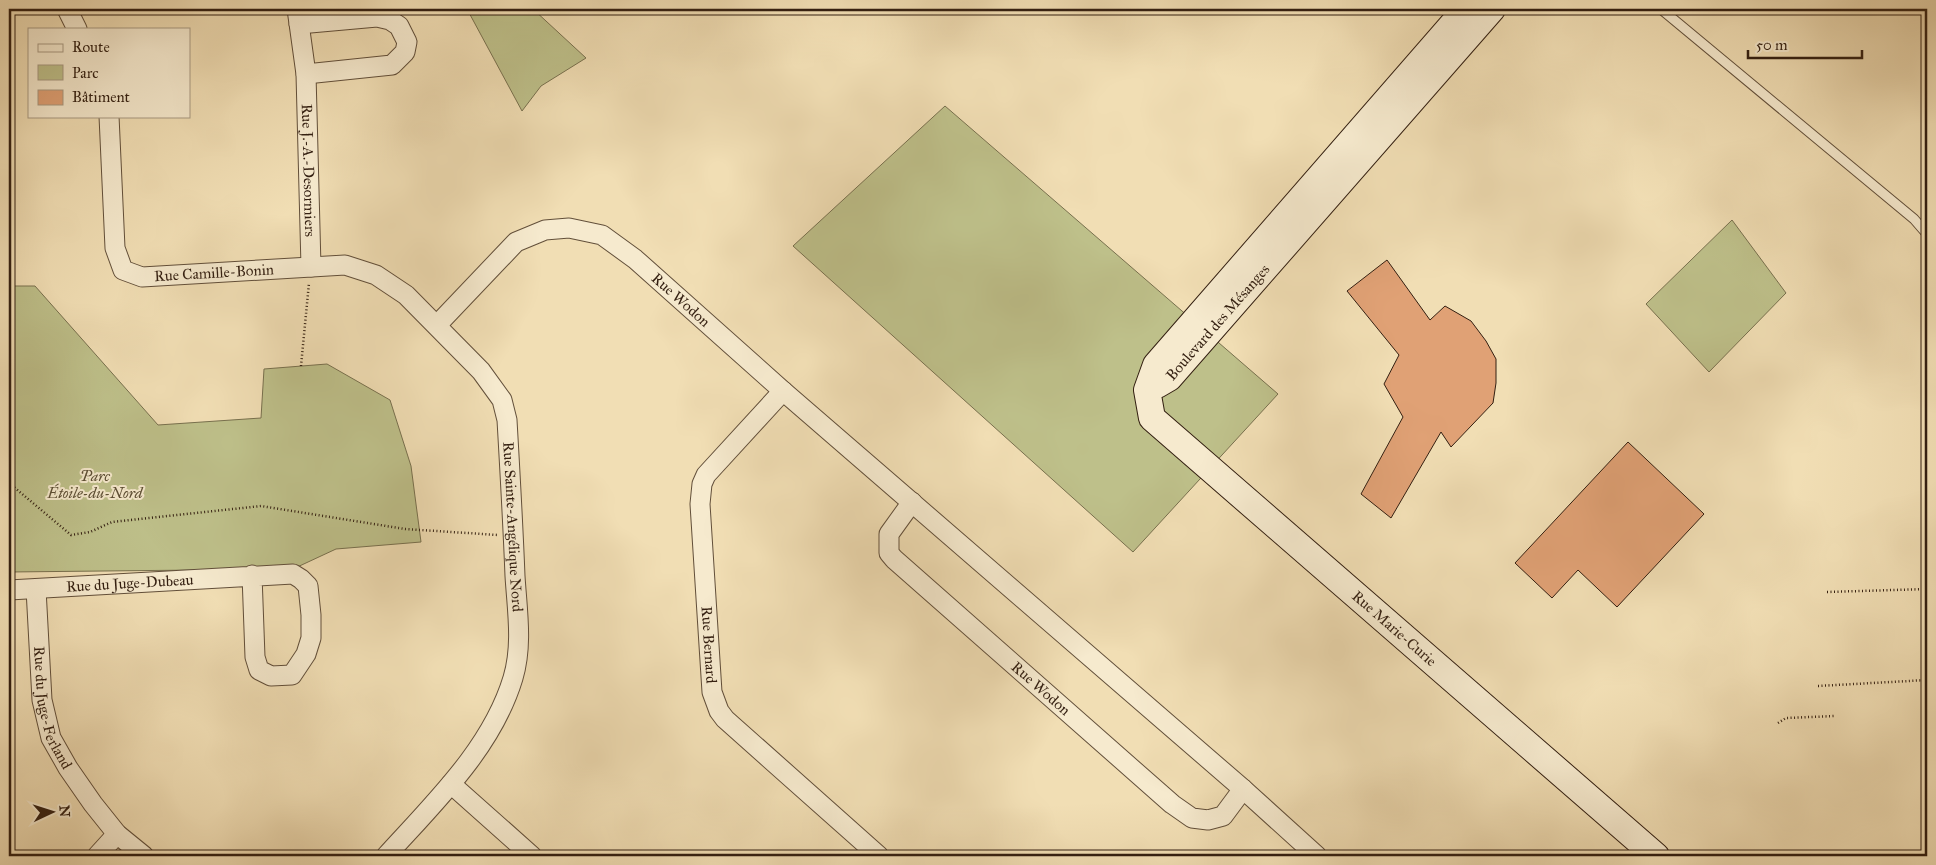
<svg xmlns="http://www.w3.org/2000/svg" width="1936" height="865" viewBox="0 0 1936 865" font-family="'IM FELL Great Primer',serif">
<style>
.green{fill:#bec08a;stroke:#78704e}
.building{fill:#e0a175;stroke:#331f11}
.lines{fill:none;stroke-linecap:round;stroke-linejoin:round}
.lane-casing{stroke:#624f3a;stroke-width:11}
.street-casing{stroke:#624f3a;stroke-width:21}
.secondary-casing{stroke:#331f11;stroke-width:28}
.path{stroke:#331f11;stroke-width:2.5;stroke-dasharray:1 2.5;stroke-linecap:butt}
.lane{stroke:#f6eace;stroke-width:9}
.street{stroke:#f6eace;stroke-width:19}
.secondary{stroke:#f6eace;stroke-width:26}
.labels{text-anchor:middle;stroke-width:4;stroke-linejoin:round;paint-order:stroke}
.street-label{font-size:15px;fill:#331f11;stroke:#f6eace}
.park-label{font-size:15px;font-style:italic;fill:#5d4f35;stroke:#f6eace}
</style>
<rect width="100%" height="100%" fill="#f1deb4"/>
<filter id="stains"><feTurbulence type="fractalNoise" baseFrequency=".004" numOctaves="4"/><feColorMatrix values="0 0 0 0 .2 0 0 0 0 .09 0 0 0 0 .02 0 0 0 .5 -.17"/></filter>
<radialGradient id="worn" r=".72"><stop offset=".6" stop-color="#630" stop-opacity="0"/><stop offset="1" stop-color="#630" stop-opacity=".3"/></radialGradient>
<g class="green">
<polygon points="467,9 533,9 586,58 541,86 522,111"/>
<polygon points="945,106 1278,394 1133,552 793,246"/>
<polygon points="1732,220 1786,293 1709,372 1646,304"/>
<polygon points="9,286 35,286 158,425 261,418 264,369 327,364 390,400 411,466 421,542 336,549 293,569 9,572"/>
</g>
<g class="building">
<polygon points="1387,260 1430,320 1445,306 1471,321 1486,341 1496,359 1496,383 1493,403 1451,447 1441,432 1391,518 1361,494 1403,417 1384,384 1399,355 1347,291"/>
<polygon points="1628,442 1704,514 1617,607 1578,570 1552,598 1515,563"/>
</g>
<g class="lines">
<g class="lane-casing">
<polyline id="lane" points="1661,9 1914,219 1927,234"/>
</g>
<g class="street-casing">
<g id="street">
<polyline points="67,9 77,29"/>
<path id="s1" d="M 297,9 L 306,74 L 311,267"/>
<polyline points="299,24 377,17 390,20 399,26 407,42 405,52 392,65 306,74"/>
<path id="s2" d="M 109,116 L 115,248 L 123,270 L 142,277 L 345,265 L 376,275 L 406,295 L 481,371 L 502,400 L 507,420 C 510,472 513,524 515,576 C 517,609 523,645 513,678 C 492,748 434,803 386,856"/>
<path id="s3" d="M 437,325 L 516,242 L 545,230 L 569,228 L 602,235 L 635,259 L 783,391 L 1243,789 L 1317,856"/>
<path id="s4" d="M 783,391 L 706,475 L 702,484 L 700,504 L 712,692 L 719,711 L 725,719 L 879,856"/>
<path id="s5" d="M 912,502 L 889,534 L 889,553 L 894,559 L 1172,804 L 1192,818 L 1208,820 L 1223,816 L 1243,789"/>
<path id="s6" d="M 36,589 L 42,700 L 51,738 L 68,768 L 93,804 L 117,834 L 144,856"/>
<path id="s7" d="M 9,590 L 293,574 L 301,579 L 308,586 L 311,615 L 311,638 L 306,654 L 292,675 L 271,676 L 259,670 L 255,657 L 252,575"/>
<polyline points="451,784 532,856"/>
<polyline points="97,856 117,834"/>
</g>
</g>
<g class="secondary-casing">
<g id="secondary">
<path id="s8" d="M 1466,9 L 1156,365 L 1147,390 L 1152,418 L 1656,856"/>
<path id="s9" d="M 1157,385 L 1169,378 L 1492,9"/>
</g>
</g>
<g class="path">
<polyline points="301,366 309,283"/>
<polyline points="9,483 71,535 90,532 112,522 261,506 405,529 498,535"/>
<polyline points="1827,592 1927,589"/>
<polyline points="1818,686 1927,680"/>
<polyline points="1778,723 1786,718 1835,716"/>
</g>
<use href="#lane" class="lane"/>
<use href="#street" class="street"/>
<use href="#secondary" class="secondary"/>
</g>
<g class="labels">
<g class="street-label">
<text dy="5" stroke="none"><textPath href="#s1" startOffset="162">Rue J.-A.-Desormiers</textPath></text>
<text dy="5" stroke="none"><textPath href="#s2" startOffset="248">Rue Camille-Bonin</textPath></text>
<text dy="5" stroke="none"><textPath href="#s3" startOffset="306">Rue Wodon</textPath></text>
<text dy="5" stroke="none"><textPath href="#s9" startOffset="88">Boulevard des Mésanges</textPath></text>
<text dy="5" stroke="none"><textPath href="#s2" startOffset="718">Rue Sainte-Angélique Nord</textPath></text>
<text dy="5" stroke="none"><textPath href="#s7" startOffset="121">Rue du Juge-Dubeau</textPath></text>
<text dy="5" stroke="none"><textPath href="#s8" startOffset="848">Rue Marie-Curie</textPath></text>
<text dy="5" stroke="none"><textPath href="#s4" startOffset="285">Rue Bernard</textPath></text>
<text dy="5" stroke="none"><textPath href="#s5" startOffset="262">Rue Wodon</textPath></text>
<text dy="5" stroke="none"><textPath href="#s6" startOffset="121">Rue du Juge-Ferland</textPath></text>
</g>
<g class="park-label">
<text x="95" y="481">Parc<tspan x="95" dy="17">Étoile-du-Nord</tspan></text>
</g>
</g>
<rect width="1936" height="865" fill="none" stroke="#f1deb4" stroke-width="30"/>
<rect x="10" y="10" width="1916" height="845" fill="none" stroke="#331f11" stroke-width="2.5"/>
<rect x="15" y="15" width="1906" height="835" fill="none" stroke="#331f11"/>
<rect x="28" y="28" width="162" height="90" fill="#f6eace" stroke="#a89982"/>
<rect x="38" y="44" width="25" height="8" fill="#f6eace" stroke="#a89982"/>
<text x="72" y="52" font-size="15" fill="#331f11">Route</text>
<rect x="38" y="65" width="25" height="15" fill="#bec08a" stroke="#a89982"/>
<text x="72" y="78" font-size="15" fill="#331f11">Parc</text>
<rect x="38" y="90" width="25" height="15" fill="#e0a175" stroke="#a89982"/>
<text x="72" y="102" font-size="15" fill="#331f11">Bâtiment</text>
<g transform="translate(52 812) rotate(86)" stroke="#f6eace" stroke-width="4" paint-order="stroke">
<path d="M0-4L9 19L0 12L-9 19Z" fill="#331f11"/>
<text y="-8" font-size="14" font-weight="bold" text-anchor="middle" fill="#331f11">N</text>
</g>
<path d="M1748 50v8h114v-8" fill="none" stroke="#331f11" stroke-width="2.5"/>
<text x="1756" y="50" font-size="15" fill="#331f11" stroke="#f6eace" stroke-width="4" paint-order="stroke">50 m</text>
<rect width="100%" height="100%" filter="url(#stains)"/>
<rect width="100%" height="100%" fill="url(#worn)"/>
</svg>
